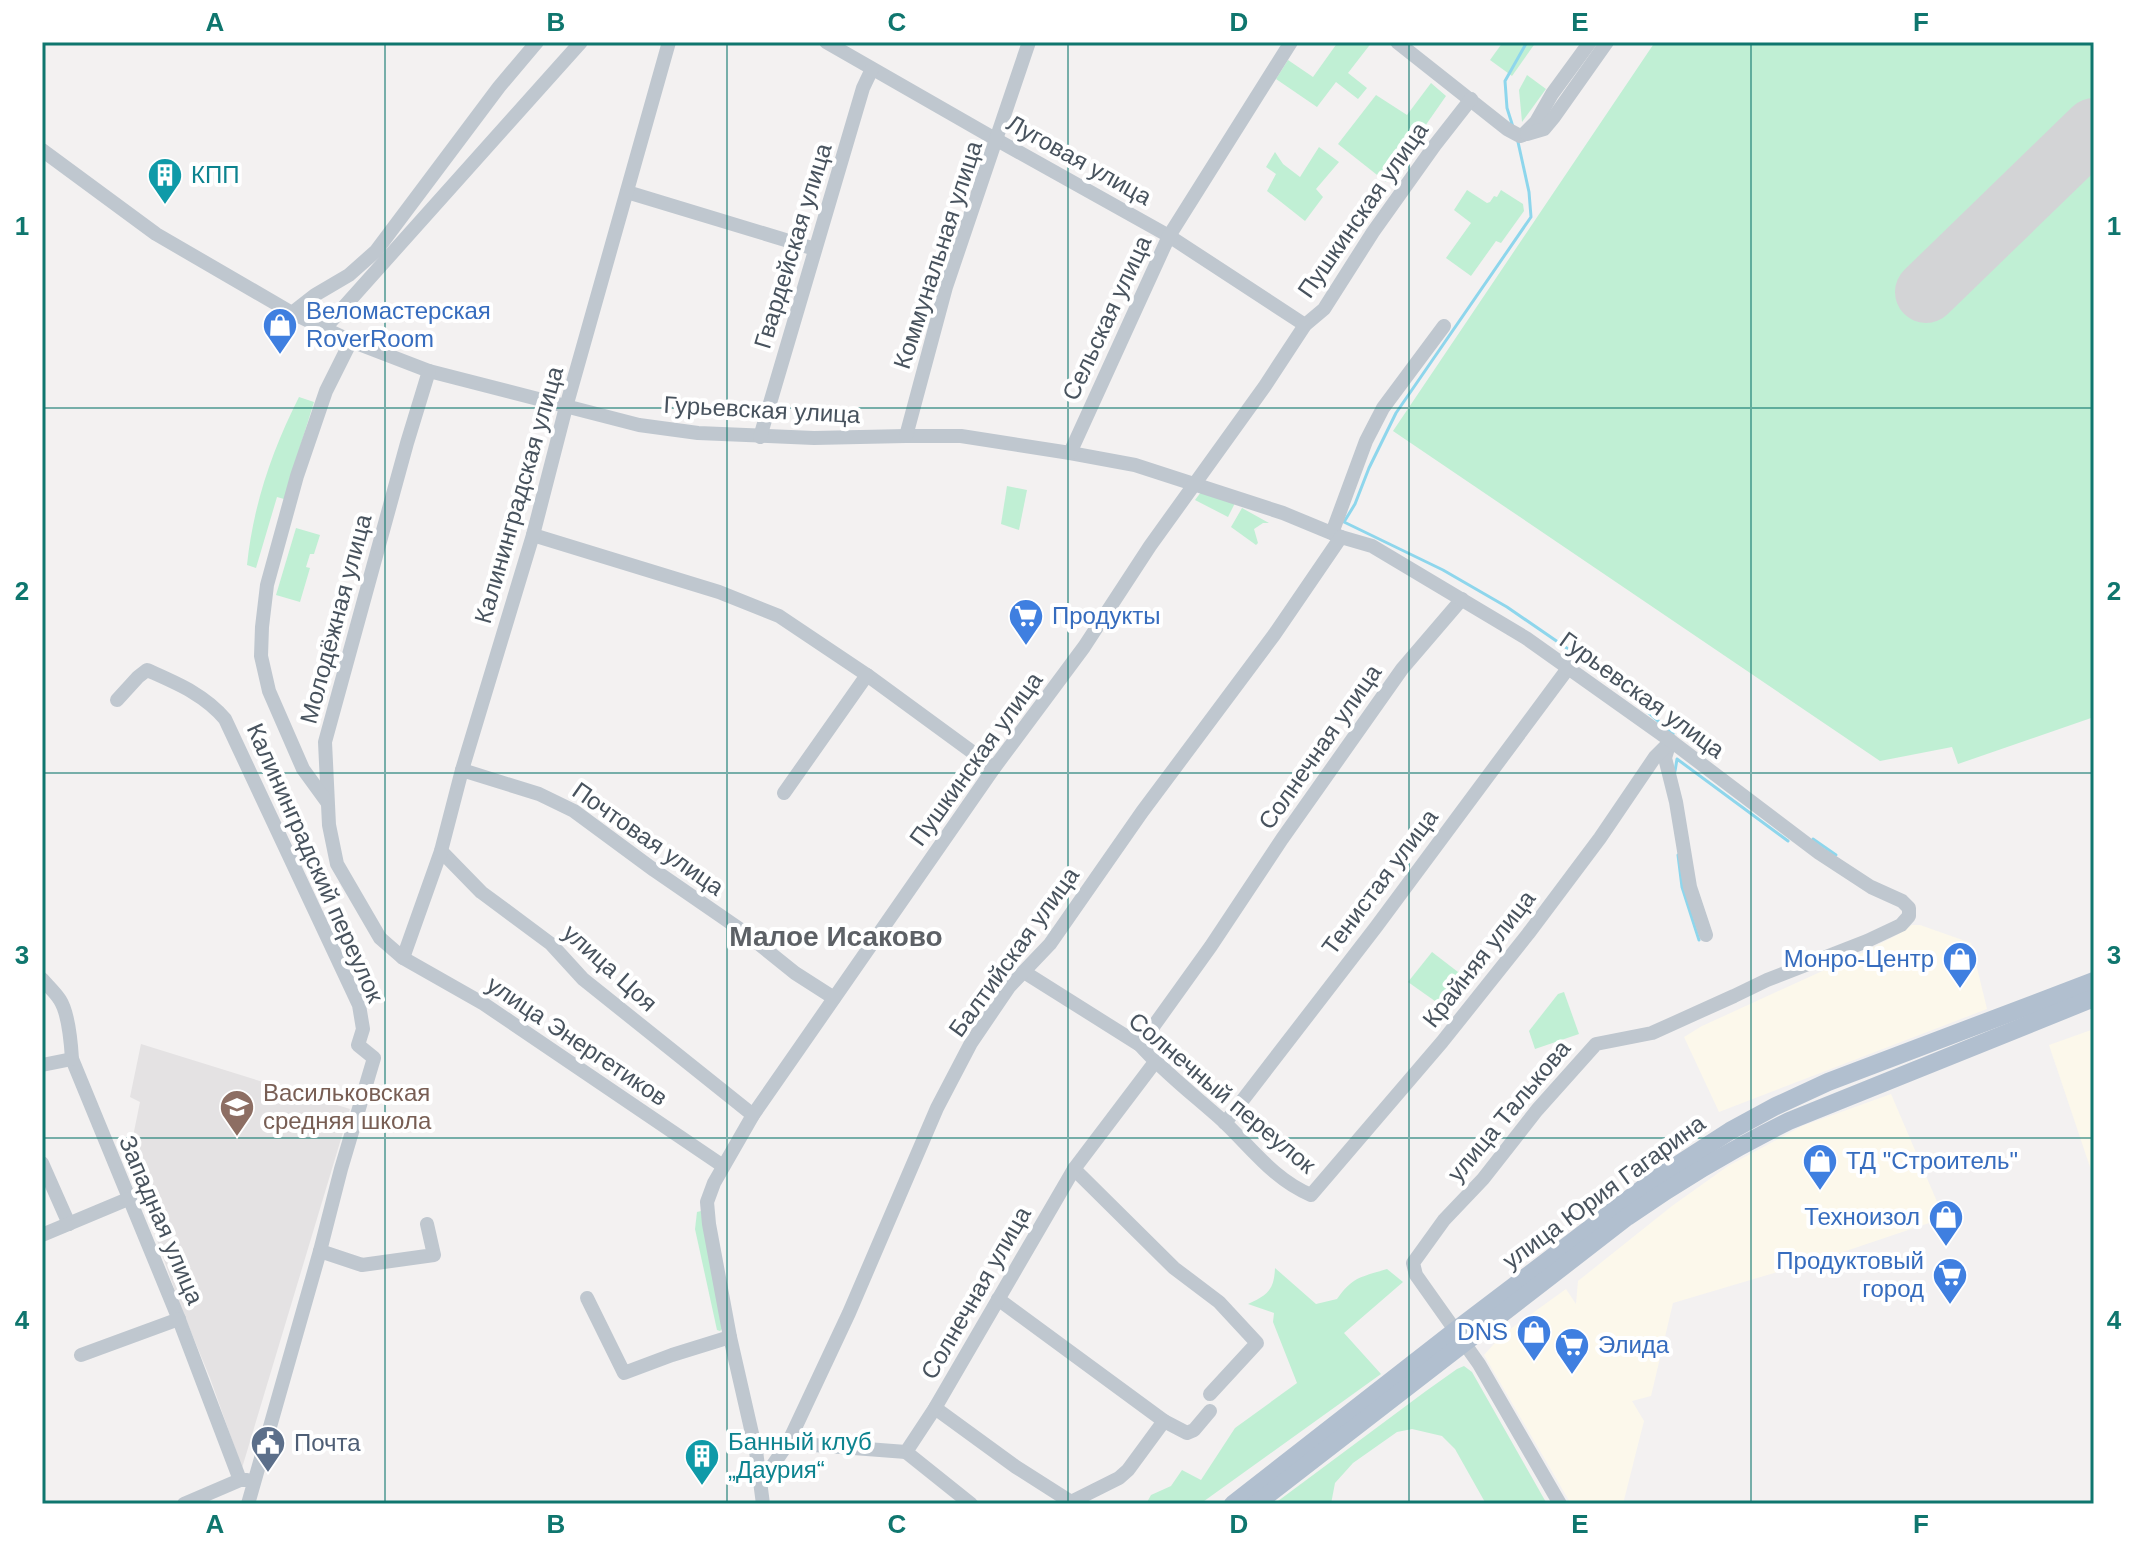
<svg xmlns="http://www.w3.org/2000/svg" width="2136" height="1546" viewBox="0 0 2136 1546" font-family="Arial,sans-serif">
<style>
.commercial{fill:#fcf8eb}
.education{fill:#e4e2e3}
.green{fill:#c0efd4}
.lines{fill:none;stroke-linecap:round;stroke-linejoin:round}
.stream{stroke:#8ed6ec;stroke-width:3}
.runway{stroke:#d3d4d6;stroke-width:62}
.minor{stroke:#bfc7cf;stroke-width:14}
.major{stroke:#b1bfcf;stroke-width:18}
.grid{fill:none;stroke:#0f766e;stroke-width:2;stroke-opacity:0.55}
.labels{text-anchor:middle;stroke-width:8;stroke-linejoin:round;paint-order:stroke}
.street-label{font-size:24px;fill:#48535e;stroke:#fff}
.culture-label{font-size:24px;fill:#0d838f;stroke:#fff;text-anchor:start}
.shop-label{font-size:24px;fill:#366cbe;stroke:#fff;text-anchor:start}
.education-label{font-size:24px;fill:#785e54;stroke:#fff;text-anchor:start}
.service-label{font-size:24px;fill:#4e5e75;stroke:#fff;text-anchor:start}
.quarter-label{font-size:28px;font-weight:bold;fill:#5d6166;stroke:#fff}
.neatline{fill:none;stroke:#0f766e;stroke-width:3}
.grid-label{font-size:26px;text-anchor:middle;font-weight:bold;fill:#0f766e}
</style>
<rect width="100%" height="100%" fill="#f3f1f1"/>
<g class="commercial">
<polygon points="1912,925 1920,925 1971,943 1987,1009 1719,1112 1684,1037 1702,1026 1864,952 1897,935"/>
<polygon points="2094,1029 2094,1179 2049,1045"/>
<polygon points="1891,1094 1944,1218 1825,1258 1673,1303 1651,1396 1632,1401 1644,1421 1623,1504 1571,1504 1484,1355 1502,1335 1566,1289 1576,1304 1578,1281 1672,1206 1728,1166 1802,1126"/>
</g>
<polygon class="education" points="141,1044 350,1109 242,1468 210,1378 180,1305 147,1212 127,1166 140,1102 130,1097"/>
<g class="green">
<polygon points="1338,42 1372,42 1348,73 1367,88 1358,99 1336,82 1317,107 1276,79 1288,60 1313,77"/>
<polygon points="1503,42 1536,42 1512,76 1490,60"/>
<polygon points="1655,42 2094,42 2094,118 1917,287 1929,300 2094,141 2094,717 1958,764 1952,747 1880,761 1393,431"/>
<polygon points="1527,75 1546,89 1522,122 1519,90"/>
<polygon points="1431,83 1446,96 1386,182 1338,144 1376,95 1407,115"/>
<polygon points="1319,147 1339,162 1316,189 1323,197 1305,221 1267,191 1276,174 1266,167 1275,152 1283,164 1300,177"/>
<polygon points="1467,190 1487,203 1490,202 1494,196 1497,197 1501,190 1523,204 1524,211 1501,243 1496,241 1471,276 1446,258 1471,223 1454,210"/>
<path d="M 299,397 L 314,402 L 284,499 L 277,497 L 256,568 L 247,565 C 253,506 272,450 299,397 Z"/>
<polygon points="1007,486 1027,490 1019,530 1001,524"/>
<polygon points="1201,492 1235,503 1228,517 1195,500"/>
<polygon points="1242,508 1269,523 1263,523 1254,529 1258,543 1256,545 1231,527"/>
<polygon points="296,528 320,535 314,554 310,554 306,567 310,568 300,602 276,595"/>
<polygon points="1432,952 1471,982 1449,1011 1408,982"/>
<polygon points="1564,992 1579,1034 1535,1049 1529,1031 1558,994"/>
<polygon points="701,1211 722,1329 720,1331 717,1330 695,1229 697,1212"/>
<path d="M 1275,1268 L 1316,1304 L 1337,1299 C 1353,1276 1362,1277 1387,1269 L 1403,1282 L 1344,1333 L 1381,1374 L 1200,1504 L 1146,1504 L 1151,1495 L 1171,1486 L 1182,1470 L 1201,1480 L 1235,1428 L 1297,1383 L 1273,1322 L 1274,1313 L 1248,1304 C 1268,1295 1274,1290 1275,1268 Z"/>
<polygon points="1464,1366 1472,1372 1547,1504 1486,1504 1455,1449 1442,1436 1412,1429 1397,1432 1353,1463 1335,1483 1331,1504 1274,1504 1426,1391 1457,1369"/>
</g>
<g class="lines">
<g class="stream">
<polyline points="1513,127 1507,108 1505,81 1527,42"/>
<polyline points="1518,142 1529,192 1531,217 1396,413 1369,468 1355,504 1344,522 1443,570 1507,607 1571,651 1633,699 1673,734"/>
<polyline points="1675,771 1677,759 1788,841"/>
<polyline points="1813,839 1836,855"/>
<polyline points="1678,855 1682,887 1699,940"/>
</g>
<polyline class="runway" points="1926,292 2094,129"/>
<g class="minor">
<polyline points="826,42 997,140 1169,236 1305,325"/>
<polyline points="1397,42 1507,129 1520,136 1523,135 1536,122 1552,94 1590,42"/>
<polyline points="1527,134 1544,129 1554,117 1607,42"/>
<polyline points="42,150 156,234 292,313 351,341 429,371 639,425 698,433 814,438 906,436 961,436 1070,453 1135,465 1283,513 1341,537"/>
<polyline points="627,192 815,249"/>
<polyline points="292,313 315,295 349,275 376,251 499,87 537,42"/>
<polyline points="325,328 581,42"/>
<polyline points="429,371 407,443 325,742 329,825 337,864 380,938 403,958 484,1004 723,1166"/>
<polyline points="906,436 946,287 1029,42"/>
<polyline points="760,437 863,88 872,69"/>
<polyline points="1070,453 1169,236 1291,42"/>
<polyline points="1332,533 1366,441 1383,408 1444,326"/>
<polyline points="533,535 719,592 779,616 867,675 994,768"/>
<path d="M 117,700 L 138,677 L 147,670 C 176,683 204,694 225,719 L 359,1005 L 363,1029 L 358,1045 L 374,1058 L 341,1169 L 320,1251 L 248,1504"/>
<polyline points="1669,745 1665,758 1676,802 1690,887 1706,935"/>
<polyline points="462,770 539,794 574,811 654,870 744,932 795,973 834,998"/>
<polyline points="784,793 867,675"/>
<polyline points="327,802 303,769 269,691 261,656 262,627 267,585 297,476 326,391 351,341"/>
<polyline points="441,851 481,892 551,944 583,979 753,1115"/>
<polyline points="403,958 441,851 462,770 533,535 566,407 669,42"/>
<path d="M 1024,972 L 1140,1045 C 1165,1073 1194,1095 1222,1120 C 1251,1147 1273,1179 1311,1195 L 1442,1042 L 1528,934 L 1600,838 L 1655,757 L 1671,741"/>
<path d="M 42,979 C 47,985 55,992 60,1000 C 69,1014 71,1043 72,1059 L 178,1317 L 240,1480"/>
<polyline points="1140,1045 1211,946 1282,839 1402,669 1462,599"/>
<polyline points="42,1065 72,1059"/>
<polyline points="1225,1123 1376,927 1569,667"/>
<polyline points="42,1163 69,1224"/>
<polyline points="1074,1169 1174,1268 1219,1302 1257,1343 1210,1394"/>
<polyline points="42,1235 128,1199"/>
<polyline points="320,1251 362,1265 434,1255 427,1224"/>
<polyline points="587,1298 624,1373 672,1355 730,1337"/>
<polyline points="998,1299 1164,1421 1187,1433 1194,1430 1210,1411"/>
<polyline points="81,1355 179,1319"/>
<polyline points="935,1408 1016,1467 1071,1502 1119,1478 1128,1470 1164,1421"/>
<polyline points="788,1443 906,1452 935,1408 1074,1169 1155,1062"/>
<polyline points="906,1452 971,1504"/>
<polyline points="761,1479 773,1465 788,1443 849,1313 937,1108 971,1043 1009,987 1050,944 1142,812 1274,635 1341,537 1372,546 1526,638 1671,741 1819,853 1871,887 1902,901 1909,908 1909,916 1901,925 1867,941 1767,980 1734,996 1652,1033 1596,1044 1537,1110 1483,1179 1444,1220 1413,1263 1416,1275 1479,1364 1560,1504"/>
<polyline points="184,1504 240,1480 247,1480"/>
<polyline points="763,1504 756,1451 730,1337 709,1224 707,1202 714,1183 753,1115 994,768 1084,647 1150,546 1265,386 1305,325 1324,309 1373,232 1435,145 1471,99"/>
</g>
<g class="major">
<polyline points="1233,1504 1456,1330 1617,1208 1654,1180 1730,1131 1776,1106 1828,1082 2094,981"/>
<path d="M 1256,1504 L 1627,1217 C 1679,1181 1732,1149 1789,1121 L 2094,998"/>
</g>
</g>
<path class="grid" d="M 385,42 L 385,1504M 727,42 L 727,1504M 1068,42 L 1068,1504M 1409,42 L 1409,1504M 1751,42 L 1751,1504M 42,408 L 2094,408M 42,773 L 2094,773M 42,1138 L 2094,1138"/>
<defs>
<g id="building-pin" transform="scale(1.8)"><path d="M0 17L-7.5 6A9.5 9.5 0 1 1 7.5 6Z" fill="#0f9aa8" stroke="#fff"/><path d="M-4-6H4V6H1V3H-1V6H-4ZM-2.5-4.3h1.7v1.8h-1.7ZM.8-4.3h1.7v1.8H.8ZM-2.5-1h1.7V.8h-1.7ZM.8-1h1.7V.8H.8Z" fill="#fff"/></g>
<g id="shop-pin" transform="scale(1.8)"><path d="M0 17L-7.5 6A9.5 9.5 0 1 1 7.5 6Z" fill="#3f7fe0" stroke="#fff"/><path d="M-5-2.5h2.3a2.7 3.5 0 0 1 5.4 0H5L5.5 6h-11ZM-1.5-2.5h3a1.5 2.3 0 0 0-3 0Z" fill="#fff"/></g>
<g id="supermarket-pin" transform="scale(1.8)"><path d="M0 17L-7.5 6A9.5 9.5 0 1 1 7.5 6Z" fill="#3f7fe0" stroke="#fff"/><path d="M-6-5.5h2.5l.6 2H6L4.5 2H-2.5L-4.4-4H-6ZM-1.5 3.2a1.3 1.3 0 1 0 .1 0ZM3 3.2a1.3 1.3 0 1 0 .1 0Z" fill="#fff"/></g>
<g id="school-pin" transform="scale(1.8)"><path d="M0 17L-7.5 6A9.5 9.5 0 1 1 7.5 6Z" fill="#8d6e63" stroke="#fff"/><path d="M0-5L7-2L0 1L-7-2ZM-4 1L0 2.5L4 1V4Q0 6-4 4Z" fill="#fff"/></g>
<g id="civic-pin" transform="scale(1.8)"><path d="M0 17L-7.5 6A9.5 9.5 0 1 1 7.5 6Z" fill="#5c6f8a" stroke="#fff"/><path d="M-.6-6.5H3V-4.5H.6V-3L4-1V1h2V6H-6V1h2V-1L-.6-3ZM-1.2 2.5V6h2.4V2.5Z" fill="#fff"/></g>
</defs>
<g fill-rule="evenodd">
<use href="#building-pin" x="165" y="175"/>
<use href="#shop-pin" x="280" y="325"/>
<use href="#supermarket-pin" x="1026" y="616"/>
<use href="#shop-pin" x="1960" y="959"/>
<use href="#school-pin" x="237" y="1107"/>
<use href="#shop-pin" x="1820" y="1161"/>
<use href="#shop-pin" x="1946" y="1217"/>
<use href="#supermarket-pin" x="1950" y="1275"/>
<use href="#shop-pin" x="1534" y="1332"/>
<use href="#supermarket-pin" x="1572" y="1345"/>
<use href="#civic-pin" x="268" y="1443"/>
<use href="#building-pin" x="702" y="1456"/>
</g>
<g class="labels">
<g class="street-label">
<text transform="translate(1079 160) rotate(29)" y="8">Луговая улица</text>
<text transform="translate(1363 210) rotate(-55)" y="8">Пушкинская улица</text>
<text transform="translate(793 246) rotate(-73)" y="8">Гвардейская улица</text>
<text transform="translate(938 255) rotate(-72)" y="8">Коммунальная улица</text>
<text transform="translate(1107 318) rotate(-65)" y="8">Сельская улица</text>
<text transform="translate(762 410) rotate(3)" y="8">Гурьевская улица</text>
<text transform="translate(519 495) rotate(-74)" y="8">Калининградская улица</text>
<text transform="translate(336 619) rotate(-75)" y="8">Молодёжная улица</text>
<text transform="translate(1642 695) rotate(36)" y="8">Гурьевская улица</text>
<text transform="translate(1320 747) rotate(-55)" y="8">Солнечная улица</text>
<text transform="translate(976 759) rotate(-54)" y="8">Пушкинская улица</text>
<text transform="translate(648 839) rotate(35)" y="8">Почтовая улица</text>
<text transform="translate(315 863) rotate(66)" y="8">Калининградский переулок</text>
<text transform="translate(1380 882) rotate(-53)" y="8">Тенистая улица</text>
<text transform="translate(1014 952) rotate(-54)" y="8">Балтийская улица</text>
<text transform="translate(1479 959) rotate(-52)" y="8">Крайняя улица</text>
<text transform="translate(610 968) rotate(42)" y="8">улица Цоя</text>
<text transform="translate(577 1041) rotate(34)" y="8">улица Энергетиков</text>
<text transform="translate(1222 1093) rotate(40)" y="8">Солнечный переулок</text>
<text transform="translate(1509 1111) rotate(-50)" y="8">улица Талькова</text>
<text transform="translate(1604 1192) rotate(-36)" y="8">улица Юрия Гагарина</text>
<text transform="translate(161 1220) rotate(67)" y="8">Западная улица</text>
<text transform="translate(976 1293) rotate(-60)" y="8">Солнечная улица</text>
</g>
<g class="culture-label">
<text x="191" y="183">КПП</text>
<text x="728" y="1450">Банный клуб<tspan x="728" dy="28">„Даурия“</tspan></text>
</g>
<g class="shop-label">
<text x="306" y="319">Веломастерская<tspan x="306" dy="28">RoverRoom</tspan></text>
<text x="1052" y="624">Продукты</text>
<text x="1934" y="967" text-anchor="end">Монро-Центр</text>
<text x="1846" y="1169">ТД "Строитель"</text>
<text x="1920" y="1225" text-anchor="end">Техноизол</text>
<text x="1924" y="1269" text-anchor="end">Продуктовый<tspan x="1924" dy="28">город</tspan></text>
<text x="1508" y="1340" text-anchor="end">DNS</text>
<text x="1598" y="1353">Элида</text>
</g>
<g class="education-label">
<text x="263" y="1101">Васильковская<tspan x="263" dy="28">средняя школа</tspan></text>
</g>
<g class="service-label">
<text x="294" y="1451">Почта</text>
</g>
<g class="quarter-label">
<text x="836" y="946">Малое Исаково</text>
</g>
</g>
<rect width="2136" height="1546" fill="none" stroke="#ffffff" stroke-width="88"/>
<rect x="44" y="44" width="2048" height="1458" class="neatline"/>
<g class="grid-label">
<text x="215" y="31">A</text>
<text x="556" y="31">B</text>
<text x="897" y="31">C</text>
<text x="1239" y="31">D</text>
<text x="1580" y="31">E</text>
<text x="1921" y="31">F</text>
<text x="22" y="235">1</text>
<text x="2114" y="235">1</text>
<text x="22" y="600">2</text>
<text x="2114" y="600">2</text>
<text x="22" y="964">3</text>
<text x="2114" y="964">3</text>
<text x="22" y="1329">4</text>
<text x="2114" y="1329">4</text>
<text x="215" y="1533">A</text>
<text x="556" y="1533">B</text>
<text x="897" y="1533">C</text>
<text x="1239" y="1533">D</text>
<text x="1580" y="1533">E</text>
<text x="1921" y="1533">F</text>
</g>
</svg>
